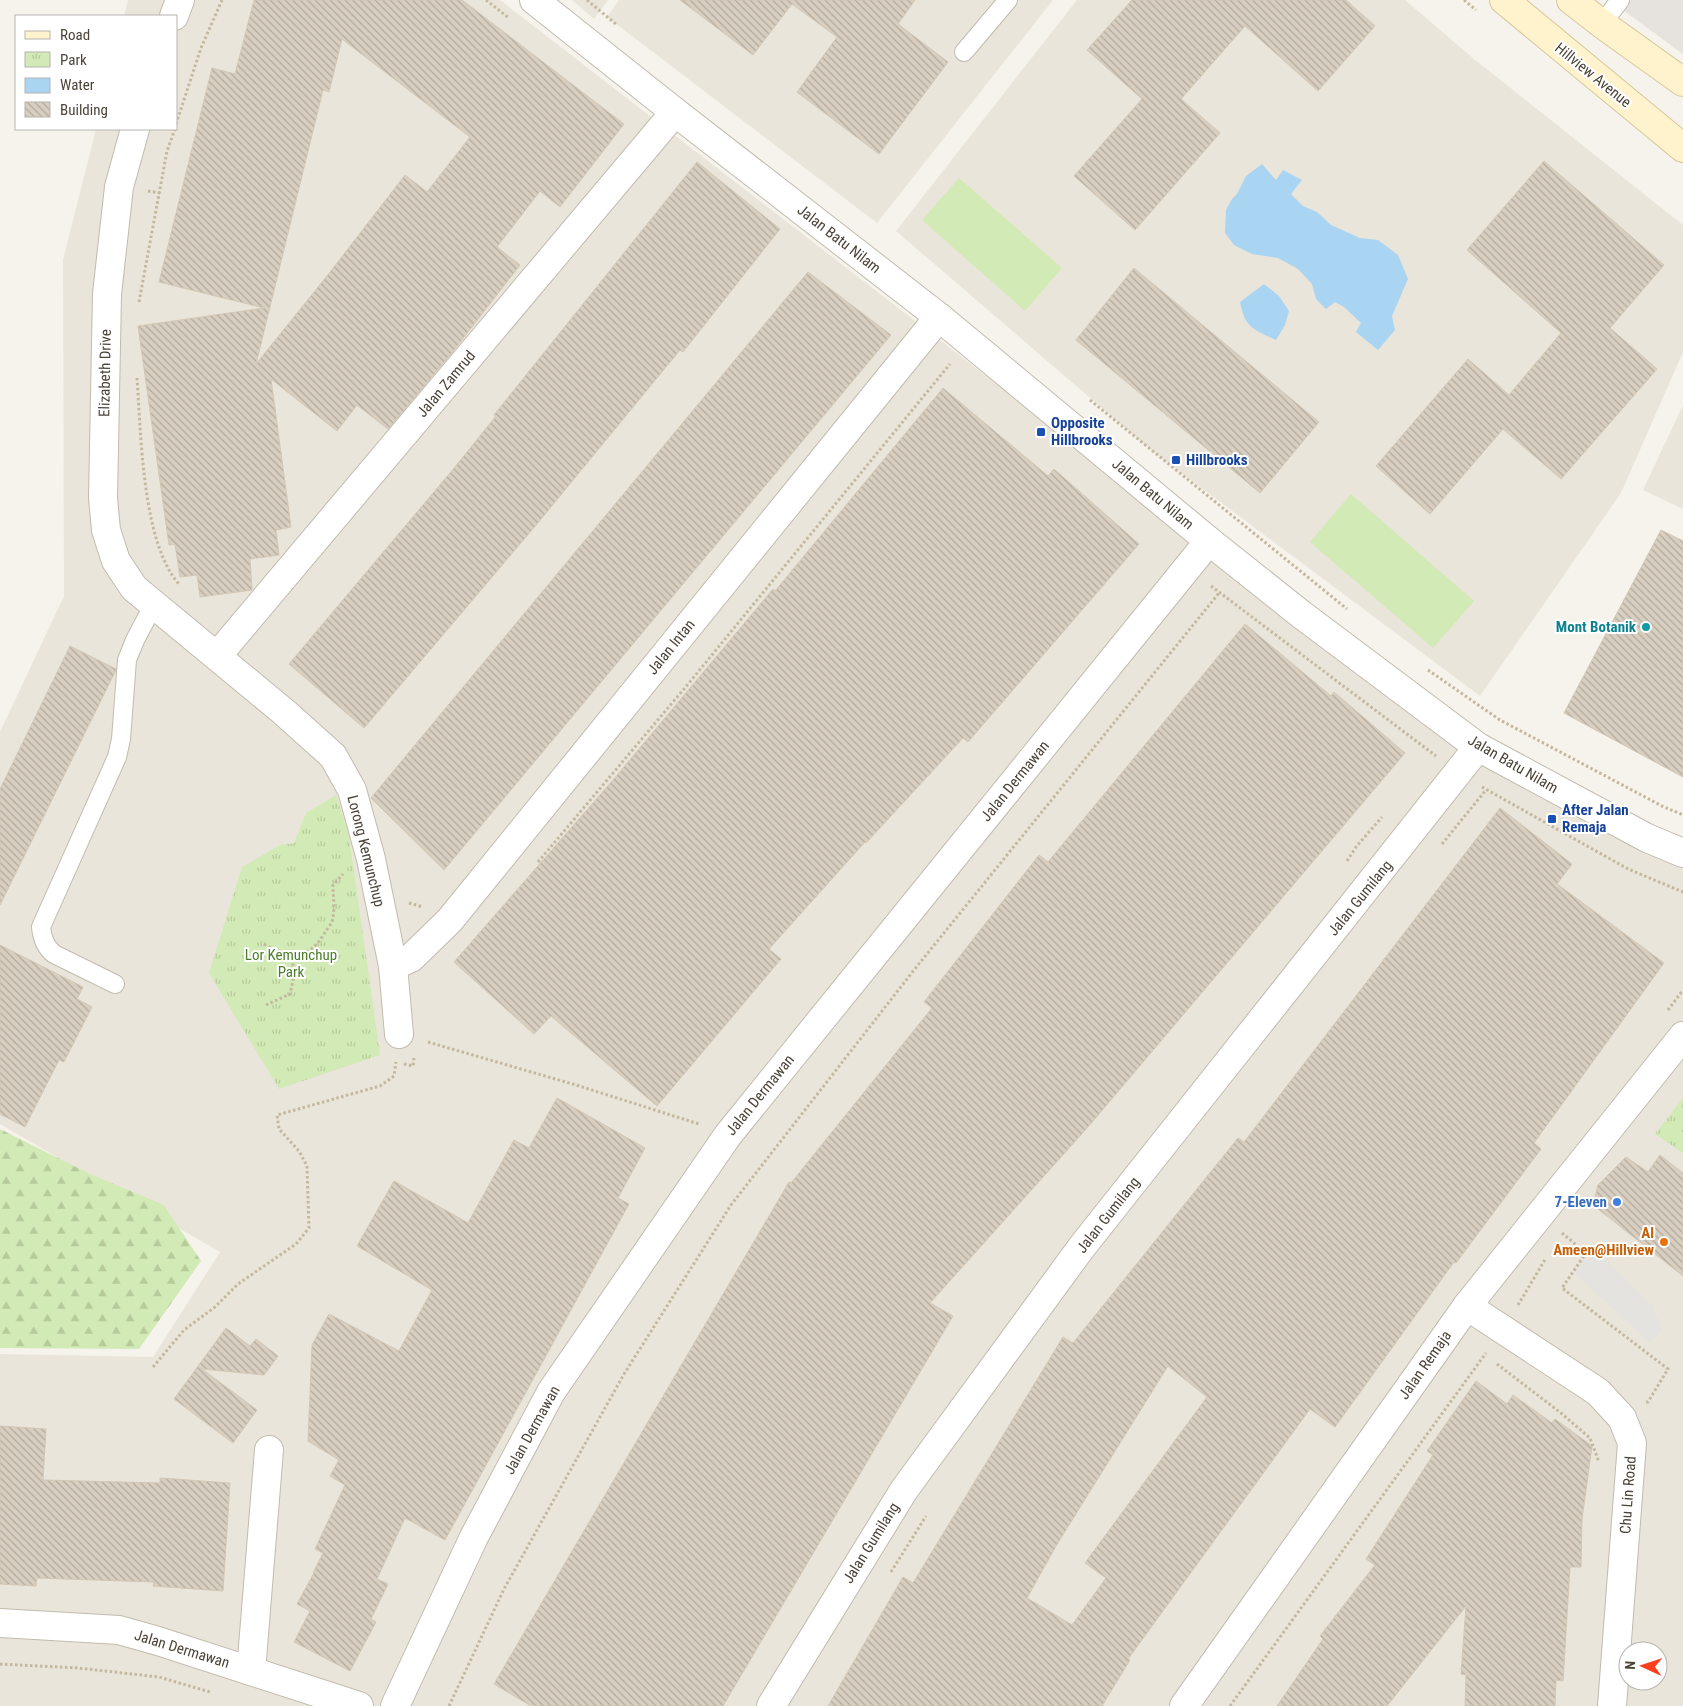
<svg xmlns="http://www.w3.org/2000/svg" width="1683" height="1706" viewBox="0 0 1683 1706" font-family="'Roboto Condensed',sans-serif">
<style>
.residential{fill:#eae5da;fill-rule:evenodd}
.industrial{fill:#e6e2dd}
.forest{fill:url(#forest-firs)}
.park{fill:url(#park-tufts)}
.pitch{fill:#d2eab5}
.parking{fill:#e5e3e0}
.water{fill:#a9d4f2}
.building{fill:url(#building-back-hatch);stroke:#d3c7b4;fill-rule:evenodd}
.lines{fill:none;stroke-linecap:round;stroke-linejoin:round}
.lane-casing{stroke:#c2bbae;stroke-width:20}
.street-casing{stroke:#c2bbae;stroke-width:30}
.secondary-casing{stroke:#d6c79b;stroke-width:30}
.path{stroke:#c4b79f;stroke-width:3;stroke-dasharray:2.5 2.5;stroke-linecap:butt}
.lane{stroke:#fff;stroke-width:18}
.street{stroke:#fff;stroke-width:28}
.secondary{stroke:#fff3cd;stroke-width:28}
.transit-dot{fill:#1a4fb4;stroke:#fff;stroke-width:2}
.culture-dot{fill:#0f9aa8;stroke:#fff;stroke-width:2}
.shop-dot{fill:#3f7fe0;stroke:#fff;stroke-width:2}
.food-dot{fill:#e8710a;stroke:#fff;stroke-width:2}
.labels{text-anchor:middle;stroke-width:4;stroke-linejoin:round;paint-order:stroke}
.street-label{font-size:15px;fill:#4b4439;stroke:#fff}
.transit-label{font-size:15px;font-weight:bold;fill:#164399;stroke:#fff;text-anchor:start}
.culture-label{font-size:15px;font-weight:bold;fill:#0d838f;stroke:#fff;text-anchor:end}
.park-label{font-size:15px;fill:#4a7f2a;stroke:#fff}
.shop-label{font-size:15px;font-weight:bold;fill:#366cbe;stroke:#fff;text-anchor:end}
.food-label{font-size:15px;font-weight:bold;fill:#c56008;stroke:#fff;text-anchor:end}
</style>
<defs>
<pattern id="forest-firs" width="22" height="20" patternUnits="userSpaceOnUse" patternTransform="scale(1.25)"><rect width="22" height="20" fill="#d2eab5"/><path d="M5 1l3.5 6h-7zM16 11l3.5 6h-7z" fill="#b6ca9c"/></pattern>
<pattern id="park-tufts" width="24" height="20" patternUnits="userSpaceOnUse" patternTransform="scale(1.25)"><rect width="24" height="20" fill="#d2eab5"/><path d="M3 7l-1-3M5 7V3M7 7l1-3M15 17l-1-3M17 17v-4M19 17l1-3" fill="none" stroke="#b6ca9c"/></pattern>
<pattern id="building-back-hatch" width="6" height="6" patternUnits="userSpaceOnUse" patternTransform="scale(1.25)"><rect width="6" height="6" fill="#d8cfc1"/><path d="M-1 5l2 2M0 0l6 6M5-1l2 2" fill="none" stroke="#b1aa9e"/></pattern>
</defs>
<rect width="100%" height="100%" fill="#f6f3ec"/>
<g class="residential">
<path d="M 128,0 L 500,0 L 1484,761 L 1683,863 L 1683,1706 L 0,1706 L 0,1354 L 153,1357 L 220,1252 L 0,1124 L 0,732 L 64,596 L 63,260 L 96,129 L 176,129 L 176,16 L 124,16 ZM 1628,1651 L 1658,1651 L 1658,1681 L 1628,1681 Z"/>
<polygon points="572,0 608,0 594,19"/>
<polygon points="619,0 1053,0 877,223 607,17"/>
<polygon points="1077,0 1405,0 1474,59 1683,225 1683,352 1621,493 1480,696 1152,451 896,231"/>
<polygon points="1683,405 1683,509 1643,490"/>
</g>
<polygon class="industrial" points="1609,0 1683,0 1683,54"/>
<polygon class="forest" points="0,1129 90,1174 164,1205 201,1261 139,1349 0,1348"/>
<g class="park">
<polygon points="336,795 349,836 380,1055 279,1089 209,973 242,867 280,845 294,843 306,813"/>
<polygon points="1683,1098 1683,1153 1655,1134"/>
</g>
<g class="pitch">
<polygon points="959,178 1062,268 1025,311 922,220"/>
<polygon points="1351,494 1474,601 1433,648 1310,542"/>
</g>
<polygon class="parking" points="1592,1246 1652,1305 1662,1330 1650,1342 1575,1274"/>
<g class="water">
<polygon points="1262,164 1276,180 1283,170 1302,180 1291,194 1303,206 1317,212 1331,225 1360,238 1378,240 1398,255 1408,279 1392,316 1395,330 1378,350 1356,332 1361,323 1344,307 1335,302 1326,309 1316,299 1312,284 1298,269 1278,258 1252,254 1234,245 1225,233 1226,210 1232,199 1237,194 1246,176"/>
<path d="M 1264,284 L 1279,296 L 1289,311 L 1285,325 L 1276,340 C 1253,329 1245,328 1240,302 Z"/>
</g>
<g class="building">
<path d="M 254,0 L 462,0 L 624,124 L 560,207 L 540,191 L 497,247 L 520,265 L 454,350 L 388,429 L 357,405 L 337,431 L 271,379 L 291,527 L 276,530 L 279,555 L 250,559 L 252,590 L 200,597 L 197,575 L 180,577 L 175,544 L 169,545 L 138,326 L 264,308 L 159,282 L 212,68 L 235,74 ZM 342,39 L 470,137 L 427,192 L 405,175 L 327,276 L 256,364 L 323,90 L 329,92 Z"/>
<polygon points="680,0 915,0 898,24 948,62 879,154 797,92 837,37 792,4 753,55"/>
<polygon points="1132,0 1346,0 1375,26 1318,91 1245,26 1181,99 1220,133 1135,230 1074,176 1142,99 1087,50"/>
<polygon points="1544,161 1664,265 1610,328 1657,369 1561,479 1503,429 1430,514 1376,466 1468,359 1509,395 1561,333 1467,250"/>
<polygon points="697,162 780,229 683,352 680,350 537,524 364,728 289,664 455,467 496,416 494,415"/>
<polygon points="1134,268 1319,422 1260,493 1076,340"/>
<polygon points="808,272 891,335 444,870 371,798"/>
<polygon points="943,388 1048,476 1054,469 1139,544 968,742 963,738 866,843 865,842 769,949 781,959 657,1106 551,1016 534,1034 454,962 613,780 773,589 775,591"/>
<polygon points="1661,530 1683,541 1683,777 1564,713"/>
<polygon points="1245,624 1331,696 1334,692 1405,753 1088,1127 930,1303 953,1316 723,1706 531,1706 494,1684 789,1182 791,1183 932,1008 924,1002 1039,855 1048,862"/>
<polygon points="70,646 116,669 115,672 0,905 0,789"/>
<path d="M 1500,808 L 1572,864 L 1557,884 L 1664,963 L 1534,1143 L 1541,1149 L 1456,1263 L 1454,1262 L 1335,1427 L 1310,1409 L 1128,1659 L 1130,1660 L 1102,1706 L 828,1706 L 903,1577 L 913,1583 L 1063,1337 L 1073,1343 L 1238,1138 L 1244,1142 ZM 1168,1366 L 1207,1397 L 1085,1563 L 1106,1578 L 1072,1625 L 1027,1598 L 1056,1546 Z"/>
<polygon points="0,945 83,987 77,999 92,1007 64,1062 59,1060 25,1127 0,1114"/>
<polygon points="557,1098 645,1148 618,1198 629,1204 445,1540 405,1518 377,1579 388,1584 371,1619 376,1622 350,1671 294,1642 310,1611 297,1604 314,1573 313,1573 323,1553 315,1549 345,1485 330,1476 339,1460 308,1441 312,1345 329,1314 399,1351 432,1290 357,1246 394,1181 468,1223 514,1140 529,1148"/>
<polygon points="1660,1155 1683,1173 1683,1276 1593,1205 1598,1185 1626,1157 1648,1172"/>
<polygon points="226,1328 250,1346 256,1339 278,1356 264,1375 202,1369 257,1410 233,1443 174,1399"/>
<polygon points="1476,1381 1507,1404 1513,1395 1552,1423 1555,1419 1592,1446 1582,1519 1581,1567 1570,1567 1563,1681 1556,1680 1555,1706 1465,1706 1466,1675 1461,1674 1466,1606 1387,1706 1277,1706 1323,1639 1320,1636 1375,1565 1366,1559 1433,1455 1427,1451"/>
<polygon points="0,1426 46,1429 43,1480 160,1483 160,1478 230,1483 223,1591 153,1586 154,1582 94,1580 37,1578 36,1586 0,1584"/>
</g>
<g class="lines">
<g class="lane-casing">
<g id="lane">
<polyline points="1602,24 1620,0"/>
<polyline points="964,52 1008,0"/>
<path d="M 115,984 L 54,954 C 45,947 42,938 41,927 L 117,757 L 121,739 L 127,660 L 135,640 L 154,604"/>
</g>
</g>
<g class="street-casing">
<g id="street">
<polyline points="534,0 675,112 939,317 1209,541 1302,615 1478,747 1647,838 1683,853"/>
<polyline points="174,16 180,0"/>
<polyline points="135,129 119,187 107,294 103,498 106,530 116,561 134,588 284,712 333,756 352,790 371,859 393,966 399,1034"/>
<polyline points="217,656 675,112"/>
<polyline points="393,966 411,958 450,920 939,317"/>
<polyline points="1467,1306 1598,1392 1622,1418 1632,1443 1612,1706"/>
<polyline points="0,1623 119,1630 158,1641 359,1706"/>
<polyline points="251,1671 269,1450"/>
<polyline points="395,1706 474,1537 551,1392 728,1135 1209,541"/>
<polyline points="771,1706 904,1490 1081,1248 1478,747"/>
<polyline points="1184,1706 1467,1306 1683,1036"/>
</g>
</g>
<g class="secondary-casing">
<g id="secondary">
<polyline points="1504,0 1683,148"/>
<polyline points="1571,0 1602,24 1683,82"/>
</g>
</g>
<g class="path">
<polyline points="486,0 509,18"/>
<polyline points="587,0 617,25"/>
<polyline points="1464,0 1476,10"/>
<polyline points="176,124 201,48 222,0"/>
<polyline points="148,191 160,193"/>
<polyline points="139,302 167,151 175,129"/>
<path d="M 137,378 C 141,433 142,543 179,584"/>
<polyline points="1090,400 1347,609"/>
<polyline points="1211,586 1436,756"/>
<polyline points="1428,670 1500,720 1662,806 1683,815"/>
<polyline points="1482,787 1628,869 1683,892"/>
<polyline points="1442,844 1486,790"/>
<polyline points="1347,861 1356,847 1382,817"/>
<polyline points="538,862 689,683 950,364"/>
<polyline points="409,903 423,907"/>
<path d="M 264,944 C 287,958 308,961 324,934 C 327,929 333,923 333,917 C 335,907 333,896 333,885 L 343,874"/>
<polyline points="266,1005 290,994 294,976 292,955"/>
<polyline points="1668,1010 1683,990"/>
<polyline points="428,1042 576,1085 699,1124"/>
<polyline points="404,1064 413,1066 414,1058"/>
<polyline points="1562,1233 1586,1253 1562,1288 1668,1369 1648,1402 1645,1402"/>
<polyline points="1518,1305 1546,1258"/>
<polyline points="1497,1364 1561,1413 1590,1438 1599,1462"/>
<polyline points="153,1367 184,1330 215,1307 238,1284 296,1244 309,1228 307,1166 299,1151 279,1129 277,1115 380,1086 394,1076 396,1062"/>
<polyline points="891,1572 926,1516"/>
<polyline points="0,1664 78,1668 159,1677 210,1692"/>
<polyline points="449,1706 504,1589 624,1374 731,1205 914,970 1219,593"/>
<polyline points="1230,1706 1486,1353"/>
</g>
<use href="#lane" class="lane"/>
<use href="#street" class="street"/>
<use href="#secondary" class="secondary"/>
</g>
<g class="transit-dot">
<rect x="1036" y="427" width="10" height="10" rx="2.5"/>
<rect x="1171" y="455" width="10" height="10" rx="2.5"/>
<rect x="1547" y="814" width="10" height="10" rx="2.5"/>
</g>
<circle class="culture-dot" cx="1646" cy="627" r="5"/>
<circle class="shop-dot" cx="1617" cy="1202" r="5"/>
<circle class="food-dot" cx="1664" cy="1242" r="5"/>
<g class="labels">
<g class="street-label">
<text transform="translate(1593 75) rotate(39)" y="5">Hillview Avenue</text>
<text transform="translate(839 239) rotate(38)" y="5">Jalan Batu Nilam</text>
<text transform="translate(105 373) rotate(-89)" y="5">Elizabeth Drive</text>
<text transform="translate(446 384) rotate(-50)" y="5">Jalan Zamrud</text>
<text transform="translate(1153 494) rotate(40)" y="5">Jalan Batu Nilam</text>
<text transform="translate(671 647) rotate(-51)" y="5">Jalan Intan</text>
<text transform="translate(1513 764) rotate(30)" y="5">Jalan Batu Nilam</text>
<text transform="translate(1015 781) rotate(-51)" y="5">Jalan Dermawan</text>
<text transform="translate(366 851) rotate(76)" y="5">Lorong Kemunchup</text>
<text transform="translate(1360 898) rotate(-51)" y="5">Jalan Gumilang</text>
<text transform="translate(760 1095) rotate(-51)" y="5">Jalan Dermawan</text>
<text transform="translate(1108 1215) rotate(-52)" y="5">Jalan Gumilang</text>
<text transform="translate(1425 1365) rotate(-55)" y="5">Jalan Remaja</text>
<text transform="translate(532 1430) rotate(-61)" y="5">Jalan Dermawan</text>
<text transform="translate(1628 1495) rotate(-86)" y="5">Chu Lin Road</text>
<text transform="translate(871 1543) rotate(-58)" y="5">Jalan Gumilang</text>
<text transform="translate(182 1649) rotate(17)" y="5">Jalan Dermawan</text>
</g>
<g class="transit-label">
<text x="1051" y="428">Opposite<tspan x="1051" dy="17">Hillbrooks</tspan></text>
<text x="1186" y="465">Hillbrooks</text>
<text x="1562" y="815">After Jalan<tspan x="1562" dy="17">Remaja</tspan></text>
</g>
<g class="culture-label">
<text x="1636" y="632">Mont Botanik</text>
</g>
<g class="park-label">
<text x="291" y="960">Lor Kemunchup<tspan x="291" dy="17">Park</tspan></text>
</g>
<g class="shop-label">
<text x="1607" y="1207">7-Eleven</text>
</g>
<g class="food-label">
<text x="1654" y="1238">Al<tspan x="1654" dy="17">Ameen@Hillview</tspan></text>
</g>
</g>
<rect x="15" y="15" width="162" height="115" fill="#ffffff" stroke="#b7b4b0"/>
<rect x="25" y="31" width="25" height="8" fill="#fff3cd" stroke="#b7b4b0"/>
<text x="60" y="40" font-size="15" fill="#4b4439">Road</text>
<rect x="25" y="52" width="25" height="15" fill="url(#park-tufts)" stroke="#b7b4b0"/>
<text x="60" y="65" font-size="15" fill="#4b4439">Park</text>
<rect x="25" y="78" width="25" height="15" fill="#a9d4f2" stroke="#b7b4b0"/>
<text x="60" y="90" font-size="15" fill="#4b4439">Water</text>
<rect x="25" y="102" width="25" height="15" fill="url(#building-back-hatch)" stroke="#b7b4b0"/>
<text x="60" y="115" font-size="15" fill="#4b4439">Building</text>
<g transform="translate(1643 1666) rotate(273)"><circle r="24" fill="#ffffff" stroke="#b7b4b0"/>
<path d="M0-4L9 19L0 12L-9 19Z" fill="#fc3f1d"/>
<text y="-8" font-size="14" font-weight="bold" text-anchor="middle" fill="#4b4439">N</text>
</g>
</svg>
